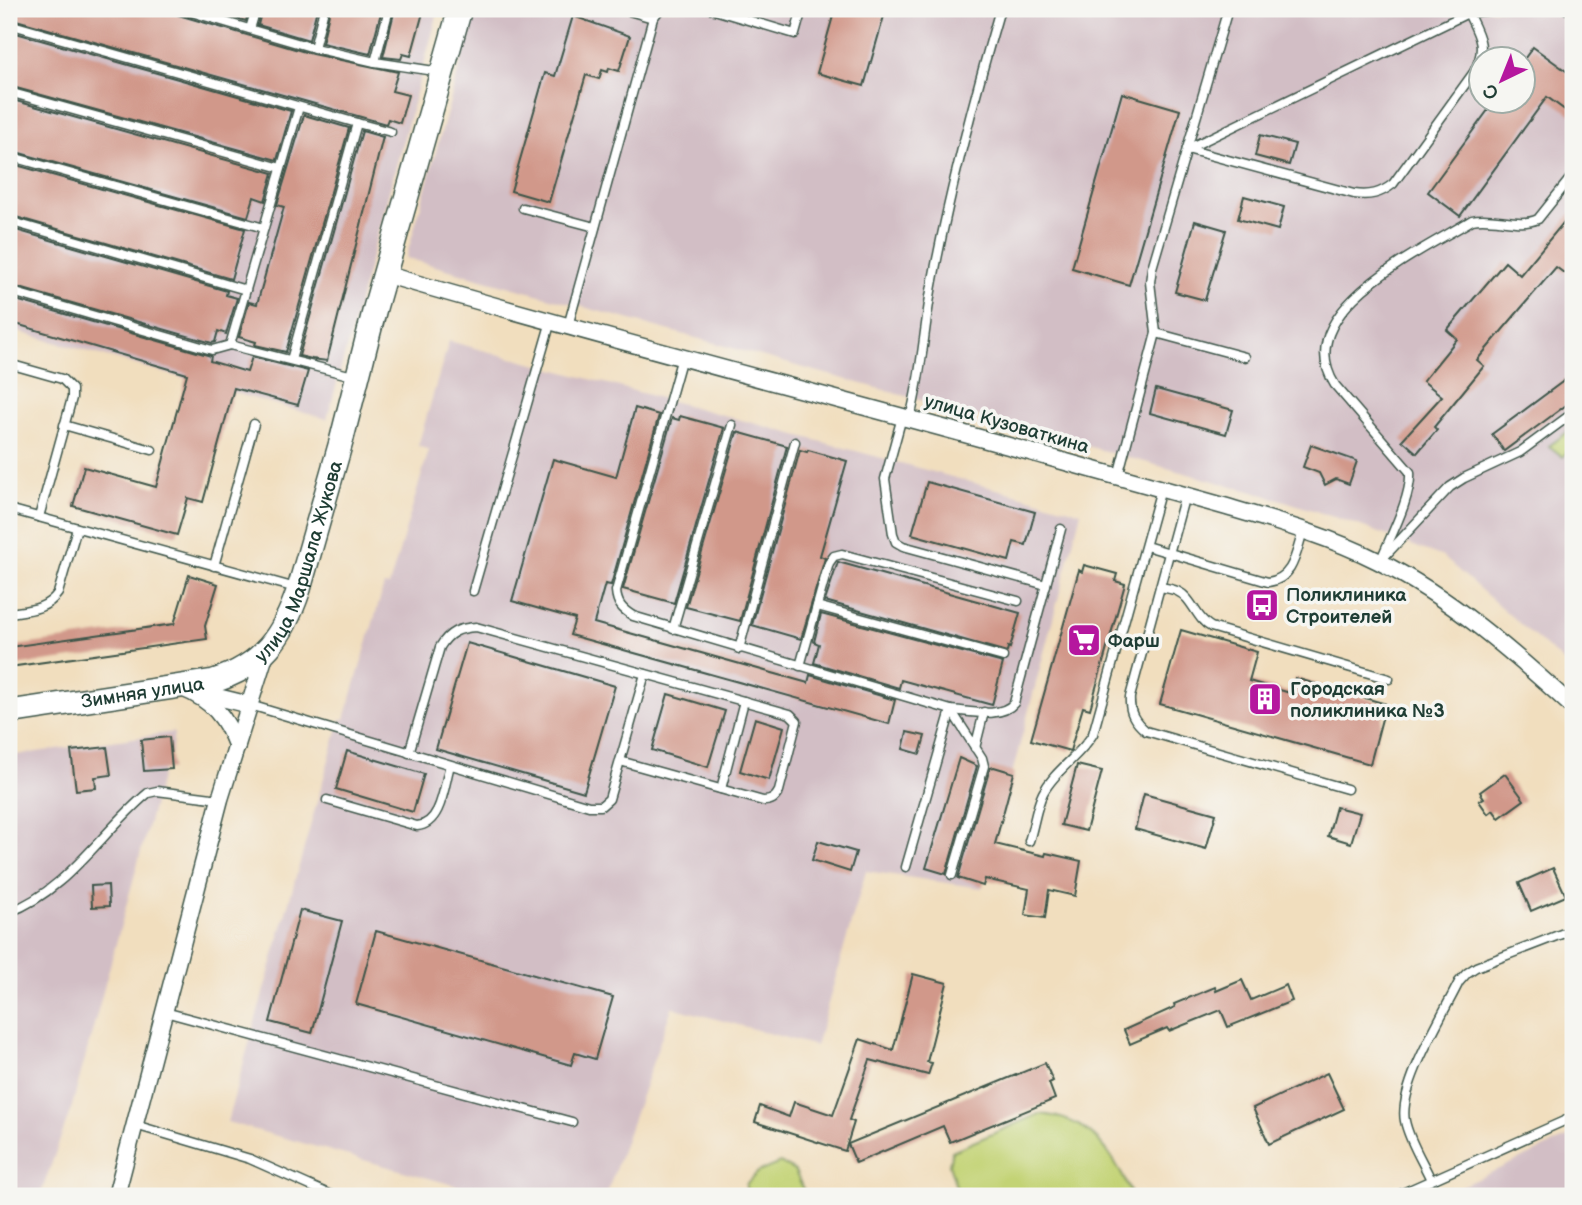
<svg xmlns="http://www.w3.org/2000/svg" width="1582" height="1205" viewBox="0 0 1582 1205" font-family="'Balsamiq Sans',sans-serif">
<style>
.industrial{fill:#d2bec5;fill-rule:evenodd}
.green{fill:#c3d375;stroke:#718854;stroke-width:2}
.building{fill:#d1988a}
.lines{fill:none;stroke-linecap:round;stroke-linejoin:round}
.service-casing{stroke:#3e5549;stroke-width:11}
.minor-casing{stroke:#3e5549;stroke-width:19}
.secondary-casing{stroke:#3e5549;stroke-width:26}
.service{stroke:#fff;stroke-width:8}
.minor{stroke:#fff;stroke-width:16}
.secondary{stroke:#fff;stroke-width:23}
.labels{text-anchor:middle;stroke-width:7;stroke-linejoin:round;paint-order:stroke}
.street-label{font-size:19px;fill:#1f3d34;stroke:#f6f6f2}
.poi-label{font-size:19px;font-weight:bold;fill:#1f3d34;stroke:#f6f6f2;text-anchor:start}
</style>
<rect width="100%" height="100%" fill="#f6f6f2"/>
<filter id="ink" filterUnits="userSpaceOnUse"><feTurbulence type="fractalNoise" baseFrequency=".0143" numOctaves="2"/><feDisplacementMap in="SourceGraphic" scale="14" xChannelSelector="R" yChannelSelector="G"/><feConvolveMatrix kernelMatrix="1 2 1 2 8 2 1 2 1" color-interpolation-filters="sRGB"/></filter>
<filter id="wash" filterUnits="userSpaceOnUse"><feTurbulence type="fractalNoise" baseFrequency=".00686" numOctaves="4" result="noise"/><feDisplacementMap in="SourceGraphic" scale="28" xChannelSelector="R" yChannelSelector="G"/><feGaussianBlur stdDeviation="1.57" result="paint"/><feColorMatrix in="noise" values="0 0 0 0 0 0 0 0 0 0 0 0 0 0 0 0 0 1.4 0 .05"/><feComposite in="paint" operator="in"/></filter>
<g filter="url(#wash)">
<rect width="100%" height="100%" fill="#f1debe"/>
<g class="industrial">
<polygon points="9,9 439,9 327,419 9,329"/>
<path d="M 476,9 L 1573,9 L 1573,670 L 1443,557 L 1361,526 L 1279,499 L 406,258 ZM 1480,60 L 1522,60 L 1522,102 L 1480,102 Z"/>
<polygon points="449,341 1081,512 982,888 866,871 816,1046 672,1007 606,1196 493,1196 227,1122 337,731 341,719 345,719 384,585 389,586 429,450 418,446"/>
<polygon points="174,732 171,756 172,769 163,770 72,1106 40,1196 9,1196 9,756"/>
<polygon points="1573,1135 1573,1196 1440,1196"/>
</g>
<g class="green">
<polygon points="1573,428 1573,446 1563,457 1549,446"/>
<path d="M 1039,1114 C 1091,1118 1113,1152 1132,1196 L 959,1196 L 949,1164 L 952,1151 Z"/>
<polygon points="780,1163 795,1171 806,1196 746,1196 746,1184 758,1172"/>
</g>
<g id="blocks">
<g class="building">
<polygon points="9,9 174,9 178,15 312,54 398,72 392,91 408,95 400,123 388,119 386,124 9,18"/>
<polygon points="203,9 249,9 246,21"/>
<polygon points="262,9 317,9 309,40 258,25"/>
<polygon points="330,9 382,9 370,54 322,43"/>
<polygon points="395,9 424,9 411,56 403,54 401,59 383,57"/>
<polygon points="835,9 886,9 864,86 817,73"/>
<polygon points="573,16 630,36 619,71 609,68 608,72 602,70 599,79 586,75 549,202 511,191 545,73 555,76"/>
<polygon points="9,31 291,111 277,160 9,86"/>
<polygon points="1533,47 1573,76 1573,116 1547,97 1460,216 1428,192 1494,102 1522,102 1522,62"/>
<polygon points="1122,93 1180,110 1129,285 1072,268"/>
<polygon points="9,99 273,173 265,201 254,197 248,217 9,150"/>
<polygon points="304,115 349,128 286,352 255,345 256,342 239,337 249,302 257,304 284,207 277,205"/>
<polygon points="362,131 383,137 327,361 312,359 299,356"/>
<polygon points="1260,135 1295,144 1289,165 1255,156"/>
<polygon points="9,163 245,229 231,279 9,215"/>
<polygon points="1244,196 1284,207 1278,230 1238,219"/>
<polygon points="1573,211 1573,262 1564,273 1556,267 1477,360 1484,366 1434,427 1437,430 1417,453 1402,440 1442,396 1423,381 1457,339 1447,330 1505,262 1520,275"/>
<polygon points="1195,221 1226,230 1205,300 1175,292"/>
<polygon points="9,228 227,291 226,295 237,298 226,334 218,331 215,342 212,343 9,285"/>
<polygon points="9,298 211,356 210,361 247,372 252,357 308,371 298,405 234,388 203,502 188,498 177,535 73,506 84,467 156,487 187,374 9,322"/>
<polygon points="1573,374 1573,400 1504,451 1492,434"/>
<polygon points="1156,389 1233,410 1226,434 1150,413"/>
<polygon points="635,408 659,415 611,585 605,584 594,623 808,683 810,675 895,700 889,724 570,635 575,619 512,601 553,459 616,477"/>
<polygon points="680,416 724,428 674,603 623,589 672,418 679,420"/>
<polygon points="737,432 787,446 740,621 686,607"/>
<polygon points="1311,445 1357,461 1349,484 1336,479 1325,485 1319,473 1303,467"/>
<polygon points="800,450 807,452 808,450 847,461 820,556 825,558 801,639 752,625"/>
<polygon points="927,482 1035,512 1026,545 1014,542 1009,561 912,534"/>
<polygon points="838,562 1020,613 1010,648 1008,647 1007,652 825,601"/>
<polygon points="1084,565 1117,574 1115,581 1125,584 1090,709 1083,707 1070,751 1031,740 1079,570 1082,572"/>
<polygon points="189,575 218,584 205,626 207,639 9,667 9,647 174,624"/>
<polygon points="821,614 1003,663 992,705 901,680 899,688 814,663 819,644 814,642"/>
<polygon points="1181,630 1257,652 1249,681 1290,693 1295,678 1386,704 1370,764 1160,704"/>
<polygon points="467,643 615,686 584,792 436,749"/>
<polygon points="668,694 725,711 708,767 652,750"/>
<polygon points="755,718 784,727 769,780 740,771"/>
<polygon points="907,732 925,736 920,754 903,749"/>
<polygon points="169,737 172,769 144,771 141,740"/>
<polygon points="107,747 111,775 95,777 96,788 76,790 71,751"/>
<polygon points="347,751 424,774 413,812 336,789"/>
<polygon points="959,758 977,766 946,874 926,868"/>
<polygon points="1077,765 1102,771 1086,831 1061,825"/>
<polygon points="994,767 1014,773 995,844 1045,856 1046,853 1081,861 1075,896 1049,890 1045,918 1025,915 1029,889 985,879 983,886 958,878 990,768"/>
<polygon points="1505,774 1524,800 1499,818 1493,810 1488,814 1479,801 1484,798 1480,792"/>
<polygon points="1144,794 1216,814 1206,849 1135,829"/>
<polygon points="1336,807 1360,813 1351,843 1328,836"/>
<polygon points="818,841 856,852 850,872 812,860"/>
<polygon points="1553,868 1566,896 1531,911 1519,883"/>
<polygon points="108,885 109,906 92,907 91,886"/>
<polygon points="300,910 342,921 312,1033 270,1022"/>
<polygon points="376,931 613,997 595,1059 575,1053 571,1065 356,1004"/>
<polygon points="913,974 947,983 927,1062 932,1063 928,1075 870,1060 849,1120 854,1122 845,1151 755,1122 760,1106 789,1117 794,1102 833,1115 860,1039 893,1050"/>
<polygon points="1242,980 1251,1000 1286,985 1292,1001 1228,1027 1221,1010 1169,1031 1167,1028 1130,1044 1124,1030 1175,1007 1174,1004 1215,987 1216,991"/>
<polygon points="1045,1063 1053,1081 1049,1083 1055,1099 950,1142 943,1126 856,1163 848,1144"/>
<polygon points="1327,1073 1344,1109 1269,1144 1253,1108"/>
</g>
</g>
</g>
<g filter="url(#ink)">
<use href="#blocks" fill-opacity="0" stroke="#3e5549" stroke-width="2"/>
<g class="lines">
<g class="service-casing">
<g id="service">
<polyline points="180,9 191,12 192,9"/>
<polyline points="622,9 653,18"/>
<polyline points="711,9 795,34 802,9"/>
<polyline points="1566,9 1573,12"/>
<polyline points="191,12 314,48 375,62 389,9"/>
<polyline points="9,24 357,123 291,360"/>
<polyline points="250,29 256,9"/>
<polyline points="314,48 324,9"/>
<polyline points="375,62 441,72"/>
<polyline points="9,92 281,168"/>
<polyline points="357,123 391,132"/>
<path d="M 1187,149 L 1354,194 C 1370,196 1380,194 1393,184 L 1474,72 C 1487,47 1480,37 1468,13 L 1454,9"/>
<polyline points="1187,149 1468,13 1502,9"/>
<polyline points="9,156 264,228"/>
<polyline points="523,208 595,227"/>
<polyline points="9,221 246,290"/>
<polyline points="9,291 212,350 230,345 357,377"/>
<polyline points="568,326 653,18 660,9"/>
<polyline points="1156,333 1245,357"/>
<polyline points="230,345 299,107"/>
<path d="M 682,357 L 616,591 C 617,604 622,609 633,616 L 951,710 L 982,758 L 984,766 L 952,875"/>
<polyline points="9,364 62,379 72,389 72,398 39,517"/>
<polyline points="902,417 885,479 893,534 896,542 903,546 1046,585"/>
<path d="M 910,418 C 922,373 924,326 933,280 C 950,189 974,98 1000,9"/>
<polyline points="64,425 152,450"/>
<polyline points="1118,476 1156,333 1150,282 1152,268 1228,9"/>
<path d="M 1185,495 L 1130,697 C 1129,712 1134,721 1146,731 L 1347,789"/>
<polyline points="9,509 296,588"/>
<path d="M 1146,546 L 1268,582 C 1294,579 1296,552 1303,531"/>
<polyline points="1384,557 1450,487 1464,478 1520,452 1573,413"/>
<path d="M 1380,562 C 1389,539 1412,497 1410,472 L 1335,385 C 1288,311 1422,251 1472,220 C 1493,215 1519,228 1538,219 L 1573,175"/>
<polyline points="214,566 254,424"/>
<path d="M 1160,587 C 1166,588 1172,589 1177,591 C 1193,598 1195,618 1211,627 L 1389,679"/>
<polyline points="473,591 551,321"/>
<polyline points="817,606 1003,657"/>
<path d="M 9,613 C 29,610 46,610 58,593 L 77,528"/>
<polyline points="673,629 732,425"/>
<polyline points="739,649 795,442"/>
<polyline points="800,666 829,563 834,556 842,554 1018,601"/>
<polyline points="250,705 589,806 601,806 609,799 645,674"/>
<polyline points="975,748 984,712"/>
<path d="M 409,753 L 440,647 C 449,632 459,628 476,627 L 790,714 L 797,721 L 779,791 C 775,799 771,801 763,801 L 620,761"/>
<polyline points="721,789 744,701"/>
<path d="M 327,800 L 417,826 C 442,824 444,785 450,765"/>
<path d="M 1029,841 C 1034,826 1036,807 1043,793 C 1055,770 1080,756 1093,734 L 1161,489"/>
<path d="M 906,867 L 951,710 C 969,711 1001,719 1014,703 L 1061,529"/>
<path d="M 9,912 C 67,891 102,831 148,793 L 157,791 L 220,799"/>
<polyline points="165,1012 572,1122"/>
<polyline points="135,1125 250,1159 333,1196"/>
<path d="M 1431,1180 C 1423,1162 1409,1141 1405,1121 C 1398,1087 1443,1015 1459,982 L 1467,973 L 1476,967 L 1564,933 L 1573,933"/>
<polyline points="1396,1196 1573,1117"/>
</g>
</g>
<g class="minor-casing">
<g id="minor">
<path d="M 384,274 C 604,339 827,395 1048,457 C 1107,473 1167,490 1227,507 C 1278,522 1331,537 1378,561 C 1450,597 1514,653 1573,707"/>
<path d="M 182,688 C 212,700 226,717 237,747"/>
<polyline points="201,693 250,705"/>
<polyline points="116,1196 220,799 266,652"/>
</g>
</g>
<g class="secondary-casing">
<g id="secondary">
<path id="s1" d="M 9,712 L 214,681 C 263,665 283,637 299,589 L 341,442 L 375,308 L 460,9"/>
</g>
</g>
<use href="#service" class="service"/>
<use href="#minor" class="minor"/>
<use href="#secondary" class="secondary"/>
</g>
</g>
<defs>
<g id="bus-square" transform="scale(1.75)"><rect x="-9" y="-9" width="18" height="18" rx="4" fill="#b5179e" stroke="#f6f6f2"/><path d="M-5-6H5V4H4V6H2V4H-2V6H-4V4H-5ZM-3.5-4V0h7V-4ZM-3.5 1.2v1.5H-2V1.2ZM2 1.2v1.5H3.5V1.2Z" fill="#fff"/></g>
<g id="supermarket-square" transform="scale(1.75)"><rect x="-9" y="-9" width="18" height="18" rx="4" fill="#b5179e" stroke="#f6f6f2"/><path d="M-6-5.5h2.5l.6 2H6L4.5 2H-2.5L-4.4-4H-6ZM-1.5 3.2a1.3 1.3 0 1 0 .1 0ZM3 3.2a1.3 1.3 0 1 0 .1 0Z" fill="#fff"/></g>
<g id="building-square" transform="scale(1.75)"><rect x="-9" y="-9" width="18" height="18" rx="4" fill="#b5179e" stroke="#f6f6f2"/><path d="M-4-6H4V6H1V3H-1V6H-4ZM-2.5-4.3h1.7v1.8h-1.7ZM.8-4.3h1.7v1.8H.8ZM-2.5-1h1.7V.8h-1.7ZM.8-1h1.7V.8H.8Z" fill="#fff"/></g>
</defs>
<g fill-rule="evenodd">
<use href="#bus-square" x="1262" y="605"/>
<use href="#supermarket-square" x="1084" y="640"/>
<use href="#building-square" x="1265" y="699"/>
</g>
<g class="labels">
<g class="street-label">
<text transform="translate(1007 423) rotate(16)" y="7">улица Кузоваткина</text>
<text dy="7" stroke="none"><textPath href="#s1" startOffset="364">улица Маршала Жукова</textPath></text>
<text dy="7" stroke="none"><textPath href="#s1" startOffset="135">Зимняя улица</textPath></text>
</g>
<g class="poi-label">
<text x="1286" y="601">Поликлиника<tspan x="1286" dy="22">Строителей</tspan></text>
<text x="1108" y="647">Фарш</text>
<text x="1290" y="695">Городская<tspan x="1290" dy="22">поликлиника №3</tspan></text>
</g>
</g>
<rect width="1582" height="1205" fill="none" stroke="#f6f6f2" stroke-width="35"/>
<g transform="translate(1502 80) rotate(223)"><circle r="33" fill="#f6f6f2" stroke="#a0aca6" stroke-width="2"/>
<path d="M0-5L12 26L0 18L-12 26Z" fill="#b5179e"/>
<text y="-10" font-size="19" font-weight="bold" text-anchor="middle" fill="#1f3d34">С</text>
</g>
</svg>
